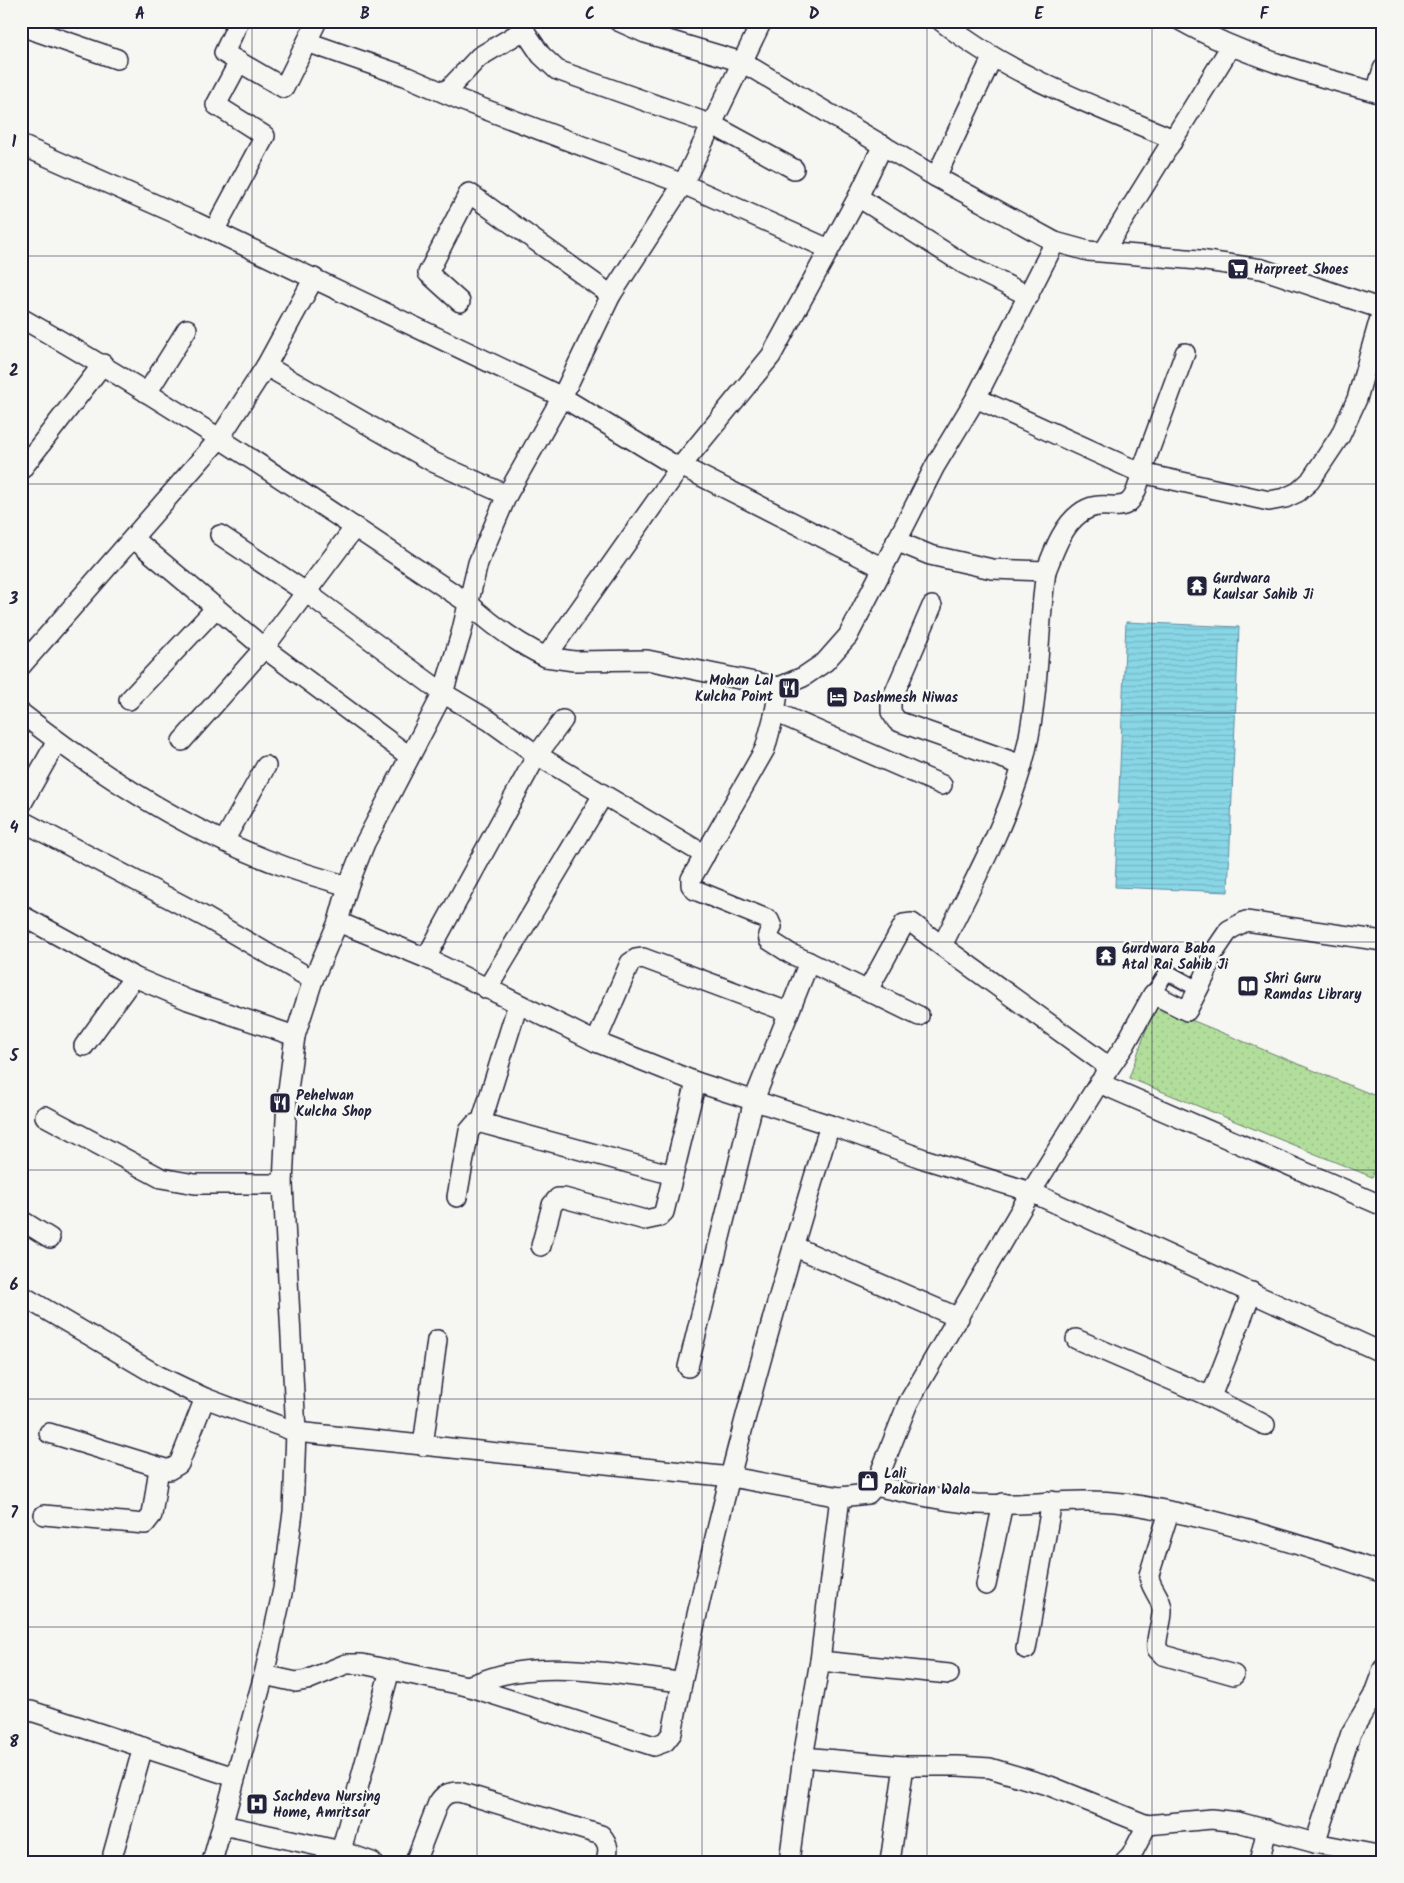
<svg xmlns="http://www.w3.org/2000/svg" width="1404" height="1883" viewBox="0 0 1404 1883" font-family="Kalam,sans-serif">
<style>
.garden{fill:url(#garden-dots);stroke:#6a806c}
.water{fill:url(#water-rules);stroke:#5f8ea2}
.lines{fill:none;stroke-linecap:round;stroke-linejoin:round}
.pedestrian-casing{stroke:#22223b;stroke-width:18}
.minor-casing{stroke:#22223b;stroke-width:22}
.pedestrian{stroke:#f6f6f2;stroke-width:14}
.minor{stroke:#f6f6f2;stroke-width:19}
.grid{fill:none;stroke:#22223b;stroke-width:1;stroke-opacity:0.55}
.labels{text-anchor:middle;stroke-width:5;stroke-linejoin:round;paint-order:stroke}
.poi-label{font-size:14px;font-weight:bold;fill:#22223b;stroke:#f6f6f2;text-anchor:start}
.neatline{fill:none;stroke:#22223b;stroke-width:2}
.grid-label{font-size:16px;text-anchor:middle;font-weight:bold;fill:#22223b}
</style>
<defs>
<pattern id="garden-dots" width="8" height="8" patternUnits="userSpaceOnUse" patternTransform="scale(1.25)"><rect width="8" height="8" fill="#b2de9c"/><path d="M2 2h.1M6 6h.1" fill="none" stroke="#99be87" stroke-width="1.8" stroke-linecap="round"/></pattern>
<pattern id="water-rules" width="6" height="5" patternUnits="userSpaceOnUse" patternTransform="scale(1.25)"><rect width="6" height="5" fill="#88d6e6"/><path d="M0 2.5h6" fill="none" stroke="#75b7c6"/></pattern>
</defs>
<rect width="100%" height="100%" fill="#f6f6f2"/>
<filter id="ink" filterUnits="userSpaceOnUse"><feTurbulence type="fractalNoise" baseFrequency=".02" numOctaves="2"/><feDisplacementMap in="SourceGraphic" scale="10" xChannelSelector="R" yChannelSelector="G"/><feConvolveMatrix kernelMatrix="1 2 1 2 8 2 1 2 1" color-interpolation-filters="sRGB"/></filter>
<g filter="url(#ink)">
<polygon class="garden" points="1155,1005 1383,1099 1383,1155 1372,1177 1129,1078"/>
<polygon class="water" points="1126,622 1239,627 1228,892 1115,887"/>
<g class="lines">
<g class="pedestrian-casing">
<polyline id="pedestrian" points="1153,994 1167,972 1198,989"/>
</g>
<g class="minor-casing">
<g id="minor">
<polyline points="239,21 224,53 284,88 317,21"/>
<polyline points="618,21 645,33 742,62 936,177 1055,242 1088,251 1199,260 1262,269 1382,309"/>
<polyline points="762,21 683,184 611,295 562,397 507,495 478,563 461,634 443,693 365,843 348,886 338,922 426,958 596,1042 696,1082 830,1125 924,1159 1031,1192 1383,1353"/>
<path d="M 941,21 C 1010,76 1093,105 1173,139 L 1172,142"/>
<path d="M 1181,21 C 1243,56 1314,76 1383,94"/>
<polyline points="21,26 117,59"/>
<polyline points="524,30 541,55 557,70 713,125 794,169"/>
<polyline points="307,42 405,76 463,101 683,184 829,249"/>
<polyline points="1376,92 1383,69"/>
<polyline points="445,93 479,57 524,30 525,27 520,21"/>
<polyline points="21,145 195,222 562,397 674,465 681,466 883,568 935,466 976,398 1055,242"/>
<polyline points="936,177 992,58"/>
<polyline points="858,197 964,264 1029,296"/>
<polyline points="214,231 265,136 216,105 239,62"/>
<polyline points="1104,251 1231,46"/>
<polyline points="460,302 428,273 469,193 611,295"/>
<path d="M 21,318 C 175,405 321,505 468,603 C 492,625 517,643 546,657 L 681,466 L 771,356 L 858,197 L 883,145"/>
<polyline points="266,366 433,462 507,495"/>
<polyline points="147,393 187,329"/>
<polyline points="976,398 1141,473 1185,353"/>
<polyline points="21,470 103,364"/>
<polyline points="355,527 264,648 409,756"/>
<polyline points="220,535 307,593 443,693 490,721 537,755 705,855"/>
<polyline points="133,538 264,648 182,741"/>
<polyline points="896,541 930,555 992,569 1046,571"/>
<polyline points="932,606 891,701 891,712 897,721 1022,765"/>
<polyline points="546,657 574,661 647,660 779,687 803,677 825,662 848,636 883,568"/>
<polyline points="21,666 219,439 266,366 314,278"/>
<polyline points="779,687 775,712 765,749 691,879 691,885 695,890 769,920 772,927 768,935 769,940 791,954 809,962"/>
<polyline points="129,700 216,608"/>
<polyline points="775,712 942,785"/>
<path d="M 21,713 C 101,776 190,833 286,867 C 306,874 327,880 348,886"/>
<polyline points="21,805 57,741"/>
<polyline points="24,822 205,917 313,980"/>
<polyline points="224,841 266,766"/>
<polyline points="21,915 134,977 188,1000 295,1036"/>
<polyline points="426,958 537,755 563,720"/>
<polyline points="487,989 603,795"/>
<polyline points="868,990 904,924 912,923 942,946"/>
<polyline points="518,1004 481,1123 673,1175"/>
<polyline points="596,1042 630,963 636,959 643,958 788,1012"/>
<polyline points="84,1046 134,977"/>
<path d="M 1109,1067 L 942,946 C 970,888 1004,829 1022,766 C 1040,703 1037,635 1046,571 C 1054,551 1062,527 1079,514 C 1108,491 1130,530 1141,473 L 1269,501 L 1285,498 L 1298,492 L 1310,481 L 1340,436 L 1357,399 L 1383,307"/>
<polyline points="1103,1077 1125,1045 1153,994 1187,1011 1205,976 1212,955 1229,930 1246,921 1383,941"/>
<polyline points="45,1116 161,1178 195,1184 283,1184"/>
<polyline points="457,1197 469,1131 475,1124 481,1123"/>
<polyline points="21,1220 50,1238"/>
<polyline points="541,1246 552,1205 558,1198 564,1198 645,1220 659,1217 664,1212 696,1082"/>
<polyline points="793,1246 959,1318"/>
<polyline points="21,1295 157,1375 205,1398 296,1432 731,1477 840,1497"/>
<polyline points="1076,1339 1206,1395 1214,1389 1252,1292"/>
<polyline points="688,1367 754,1100 809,962 919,1016"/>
<polyline points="1206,1395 1265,1425"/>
<polyline points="49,1433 169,1470 179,1464 205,1398"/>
<polyline points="423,1446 437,1340"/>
<path d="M 875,1486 C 908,1493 942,1501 976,1504 C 1025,1507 1074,1497 1123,1503 C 1211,1516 1299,1543 1383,1573"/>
<path d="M 1169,1512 L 1149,1575 C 1149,1587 1161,1596 1162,1609 C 1163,1622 1155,1636 1157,1649 L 1163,1655 L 1234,1675"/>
<polyline points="44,1515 145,1524 152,1515 159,1468"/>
<polyline points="986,1585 1003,1503"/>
<polyline points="1026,1649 1052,1501"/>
<polyline points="820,1661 949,1674"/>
<path d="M 264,1675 L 296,1682 L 307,1680 L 346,1664 L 362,1664 L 467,1686 L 654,1746 L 665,1742 L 672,1733 C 712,1528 768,1325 830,1125"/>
<path d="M 467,1686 C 483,1681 499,1674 516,1672 C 569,1664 628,1676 681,1682"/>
<polyline points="21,1711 31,1711 234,1777"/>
<polyline points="803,1757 904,1766 958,1766 990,1768 1050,1786 1147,1825 1211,1819 1238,1822 1315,1843 1383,1856"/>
<polyline points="223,1825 341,1851 372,1862"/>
<polyline points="1315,1843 1351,1733 1373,1696 1383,1669"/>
<polyline points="341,1851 390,1670"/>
<polyline points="113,1854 143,1747"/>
<polyline points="212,1862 264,1675 283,1589 293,1512 296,1432 283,1184 287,1098 295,1036 313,980 338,922"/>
<path d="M 415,1862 L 438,1803 C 443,1795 448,1792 459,1792 L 601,1835 C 609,1844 609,1850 606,1862"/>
<polyline points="789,1862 803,1757 820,1661 840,1497 868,1494 875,1486 908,1403 1031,1192 1099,1083 1383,1206"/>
<polyline points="890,1862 904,1766"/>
<polyline points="1125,1862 1131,1856 1147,1825"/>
<polyline points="1259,1862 1267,1829"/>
</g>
</g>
<use href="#pedestrian" class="pedestrian"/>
<use href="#minor" class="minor"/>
</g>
</g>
<path class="grid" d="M 252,21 L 252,1862M 477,21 L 477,1862M 702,21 L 702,1862M 927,21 L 927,1862M 1152,21 L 1152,1862M 21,256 L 1383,256M 21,484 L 1383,484M 21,713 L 1383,713M 21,942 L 1383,942M 21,1170 L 1383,1170M 21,1399 L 1383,1399M 21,1627 L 1383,1627"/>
<defs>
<g id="supermarket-square" transform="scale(1.125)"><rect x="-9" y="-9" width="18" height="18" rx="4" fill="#22223b" stroke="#f6f6f2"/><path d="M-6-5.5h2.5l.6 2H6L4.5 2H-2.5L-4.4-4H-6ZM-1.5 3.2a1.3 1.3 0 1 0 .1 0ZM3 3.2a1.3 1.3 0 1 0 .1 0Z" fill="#fff"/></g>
<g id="temple-square" transform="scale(1.125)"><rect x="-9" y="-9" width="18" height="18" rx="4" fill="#22223b" stroke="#f6f6f2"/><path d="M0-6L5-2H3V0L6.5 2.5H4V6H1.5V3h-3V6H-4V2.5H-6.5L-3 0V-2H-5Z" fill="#fff"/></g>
<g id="restaurant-square" transform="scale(1.125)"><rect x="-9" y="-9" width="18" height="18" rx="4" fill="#22223b" stroke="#f6f6f2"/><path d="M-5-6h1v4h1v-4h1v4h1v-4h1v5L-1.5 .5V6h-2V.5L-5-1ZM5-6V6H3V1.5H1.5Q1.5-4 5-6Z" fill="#fff"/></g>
<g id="hotel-square" transform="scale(1.125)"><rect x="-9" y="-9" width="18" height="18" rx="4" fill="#22223b" stroke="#f6f6f2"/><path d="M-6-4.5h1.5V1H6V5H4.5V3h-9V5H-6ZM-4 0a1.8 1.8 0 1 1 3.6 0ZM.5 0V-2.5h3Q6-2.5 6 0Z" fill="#fff"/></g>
<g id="library-square" transform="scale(1.125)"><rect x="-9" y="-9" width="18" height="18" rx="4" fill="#22223b" stroke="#f6f6f2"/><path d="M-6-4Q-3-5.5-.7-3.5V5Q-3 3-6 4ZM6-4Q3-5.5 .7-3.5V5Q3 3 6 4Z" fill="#fff"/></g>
<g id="shop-square" transform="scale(1.125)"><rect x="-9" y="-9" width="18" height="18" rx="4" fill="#22223b" stroke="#f6f6f2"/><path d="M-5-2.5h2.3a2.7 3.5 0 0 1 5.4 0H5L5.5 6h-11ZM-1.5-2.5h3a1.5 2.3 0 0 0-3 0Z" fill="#fff"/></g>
<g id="hospital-square" transform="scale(1.125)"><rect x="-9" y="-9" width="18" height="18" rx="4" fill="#22223b" stroke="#f6f6f2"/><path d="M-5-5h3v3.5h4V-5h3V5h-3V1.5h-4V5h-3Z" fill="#fff"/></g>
</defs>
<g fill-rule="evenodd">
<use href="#supermarket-square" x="1238" y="269"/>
<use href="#temple-square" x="1197" y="586"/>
<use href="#restaurant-square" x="789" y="688"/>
<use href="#hotel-square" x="837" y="697"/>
<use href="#temple-square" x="1106" y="956"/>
<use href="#library-square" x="1248" y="986"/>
<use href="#restaurant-square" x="280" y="1103"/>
<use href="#shop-square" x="868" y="1481"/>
<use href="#hospital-square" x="257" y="1804"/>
</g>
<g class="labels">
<g class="poi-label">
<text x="1254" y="274">Harpreet Shoes</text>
<text x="1213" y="583">Gurdwara<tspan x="1213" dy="16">Kaulsar Sahib Ji</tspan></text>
<text x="773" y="685" text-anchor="end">Mohan Lal<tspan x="773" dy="16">Kulcha Point</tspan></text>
<text x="853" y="702">Dashmesh Niwas</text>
<text x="1122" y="953">Gurdwara Baba<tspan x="1122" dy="16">Atal Rai Sahib Ji</tspan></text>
<text x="1264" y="983">Shri Guru<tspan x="1264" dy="16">Ramdas Library</tspan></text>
<text x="296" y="1100">Pehelwan<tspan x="296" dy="16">Kulcha Shop</tspan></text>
<text x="884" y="1478">Lali<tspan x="884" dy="16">Pakorian Wala</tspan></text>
<text x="273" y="1801">Sachdeva Nursing<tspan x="273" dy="16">Home, Amritsar</tspan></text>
</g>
</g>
<rect width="1404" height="1883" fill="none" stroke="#f6f6f2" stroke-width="55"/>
<rect x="28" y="28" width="1348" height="1828" class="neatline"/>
<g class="grid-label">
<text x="140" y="19">A</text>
<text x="365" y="19">B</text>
<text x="590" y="19">C</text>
<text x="814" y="19">D</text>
<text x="1039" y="19">E</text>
<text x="1264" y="19">F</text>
<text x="14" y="147">1</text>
<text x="14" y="376">2</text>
<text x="14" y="604">3</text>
<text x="14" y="833">4</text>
<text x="14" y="1061">5</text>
<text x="14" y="1290">6</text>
<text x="14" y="1518">7</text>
<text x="14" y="1747">8</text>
</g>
</svg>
